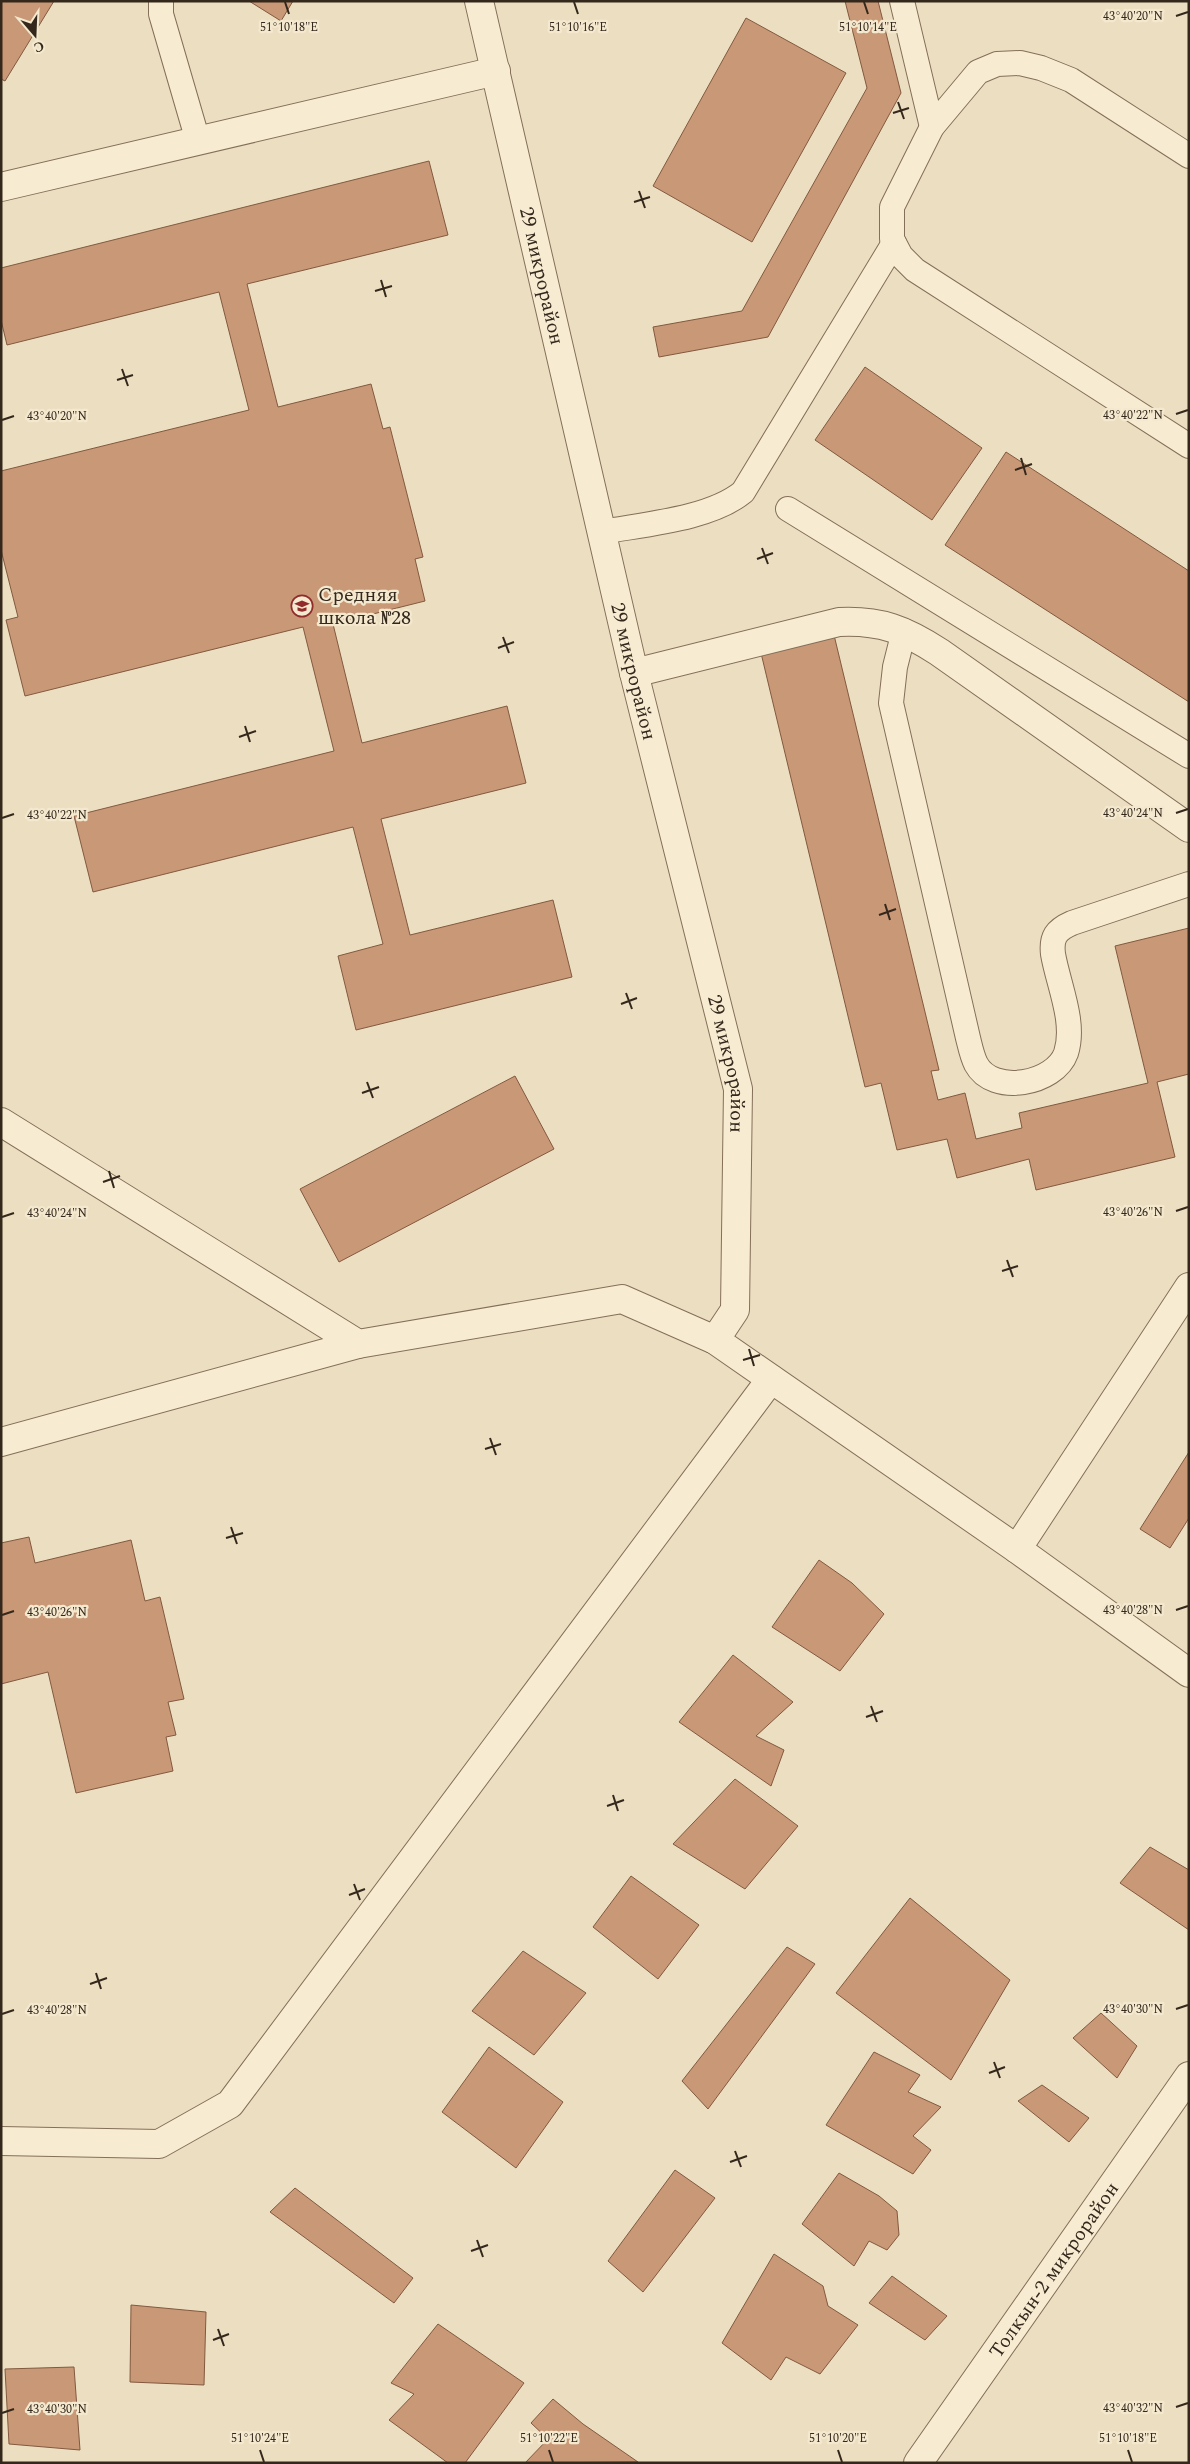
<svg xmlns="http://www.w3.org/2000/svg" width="1190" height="2464" viewBox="0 0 1190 2464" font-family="Spectral,serif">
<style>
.building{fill:#c99877;stroke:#82593f}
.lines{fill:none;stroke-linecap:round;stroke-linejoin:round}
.lane-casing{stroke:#846f59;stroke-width:26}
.street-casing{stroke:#846f59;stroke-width:30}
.lane{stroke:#f7ecd2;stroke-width:24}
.street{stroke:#f7ecd2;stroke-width:28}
.ticks{fill:none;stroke:#34281c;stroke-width:2}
.labels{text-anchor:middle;stroke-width:4.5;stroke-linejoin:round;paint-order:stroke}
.street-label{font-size:20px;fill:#34281c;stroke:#f4e9cf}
.poi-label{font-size:20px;fill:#34281c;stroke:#f4e9cf;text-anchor:start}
.ticks-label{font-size:12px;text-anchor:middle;fill:#34281c;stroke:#f4e9cf;stroke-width:4.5;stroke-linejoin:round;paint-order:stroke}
</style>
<rect width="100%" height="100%" fill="#ecdec0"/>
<g class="building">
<polygon points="1,1 54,1 5,81 1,79"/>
<polygon points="249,1 293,1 281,21"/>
<polygon points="845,1 878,1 901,93 768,337 659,357 653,327 742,311 867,88"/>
<polygon points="746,18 846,73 752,242 653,186"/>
<polygon points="429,161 448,235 247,284 278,407 371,384 383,429 390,427 423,557 415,559 425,601 333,624 362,743 507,706 526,783 381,819 410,935 553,900 572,977 356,1030 338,956 383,944 353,827 93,892 74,816 334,751 303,627 25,696 6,620 18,617 1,550 1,471 249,410 219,292 7,345 1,320 1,268"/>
<polygon points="865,367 982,448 932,520 815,440"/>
<polygon points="1006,452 1189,571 1189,702 945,545"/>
<polygon points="834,635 939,1070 931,1071 938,1100 965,1093 976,1139 1022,1128 1019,1113 1148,1083 1115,946 1189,928 1189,1074 1157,1082 1175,1157 1036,1190 1029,1159 957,1178 947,1139 897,1150 881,1083 865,1087 761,653"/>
<polygon points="515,1076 554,1149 339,1262 300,1189"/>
<polygon points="1189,1452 1189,1518 1170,1548 1140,1529"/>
<polygon points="29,1537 35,1563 131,1540 145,1601 160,1597 184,1699 168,1702 176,1735 166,1737 173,1771 76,1793 48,1672 1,1684 1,1543"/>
<polygon points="819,1560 852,1583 884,1614 840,1671 772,1627"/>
<polygon points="733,1655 793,1702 756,1736 784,1750 771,1786 679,1722"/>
<polygon points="735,1779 798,1826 745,1889 673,1844"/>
<polygon points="1150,1847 1189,1870 1189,1930 1120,1883"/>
<polygon points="631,1876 699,1925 658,1979 593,1927"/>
<polygon points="910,1898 1010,1980 951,2080 836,1993"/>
<polygon points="787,1947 815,1964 708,2109 682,2081"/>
<polygon points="523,1951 586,1993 534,2055 472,2011"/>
<polygon points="1101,2013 1137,2046 1117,2078 1073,2038"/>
<polygon points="489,2047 563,2102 516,2168 442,2112"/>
<polygon points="874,2052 920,2075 908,2092 941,2107 913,2136 931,2150 913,2174 826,2125"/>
<polygon points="1042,2085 1089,2118 1069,2142 1018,2101"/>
<polygon points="675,2170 715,2198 643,2292 608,2261"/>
<polygon points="839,2173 879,2196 897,2211 899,2235 887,2250 869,2241 854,2266 802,2224"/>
<polygon points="295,2188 413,2278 394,2303 270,2212"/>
<polygon points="774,2254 823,2286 828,2306 858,2325 820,2374 786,2357 771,2380 722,2343"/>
<polygon points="892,2276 947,2316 925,2340 869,2303"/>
<polygon points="131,2305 206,2312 204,2385 130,2382"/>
<polygon points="438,2324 524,2383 465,2463 448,2463 389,2420 414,2394 391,2383"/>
<polygon points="74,2367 80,2450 9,2444 5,2369"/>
<polygon points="553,2399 583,2424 638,2462 525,2463 548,2439 531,2423"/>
</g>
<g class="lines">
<g class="lane-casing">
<g id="lane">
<polyline points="161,1 161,14 198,141"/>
<polyline points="902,1 932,127"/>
<polyline points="1189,156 1071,80 1041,68 1020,63 997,64 978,72 932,127 892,207 892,239 901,256 915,270 1189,446"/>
<polyline points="788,509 1189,756"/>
<path d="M 602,532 C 645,524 710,519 743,492 L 894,243"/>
<path d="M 904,631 L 895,667 L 891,703 L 968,1038 C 970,1046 972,1056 976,1064 C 993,1096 1055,1084 1066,1053 C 1076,1022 1058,984 1053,954 C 1051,937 1056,930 1072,923 L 1189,884"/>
</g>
</g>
<g class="street-casing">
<g id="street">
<path id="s1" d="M 479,1 L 634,673 L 738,1089 L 735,1310 L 715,1340"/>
<polyline points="1,187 496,71"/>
<path d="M 634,673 L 839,622 C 881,620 905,630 939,652 L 1189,828"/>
<polyline points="1,1122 358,1344 622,1299 715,1340 1017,1549 1189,1673"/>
<polyline points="1,1442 358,1344"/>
<polyline points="1017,1549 1189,1287"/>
<polyline points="1,2141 159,2144 230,2104 771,1379"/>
<path id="s2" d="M 918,2463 L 1189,2076"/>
</g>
</g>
<use href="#lane" class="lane"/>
<use href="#street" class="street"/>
</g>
<path class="ticks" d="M 285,2 L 289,14M 574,2 L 578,14M 864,2 L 868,14M 1176,16 L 1188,12M 898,102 L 904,119M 893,113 L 909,108M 639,191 L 645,208M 634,202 L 650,197M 381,280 L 386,297M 375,291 L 392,286M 122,369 L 128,386M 117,380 L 133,375M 1176,414 L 1188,410M 2,420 L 14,416M 1021,458 L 1026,475M 1015,470 L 1032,464M 762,548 L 768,564M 757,559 L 773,553M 503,637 L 509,653M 498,648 L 514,642M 245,726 L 250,742M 239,737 L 256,731M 1176,813 L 1188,809M 2,818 L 14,814M 885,904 L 890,920M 879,915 L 896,909M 626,993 L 632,1009M 621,1004 L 637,998M 367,1082 L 373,1098M 362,1093 L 379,1087M 109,1171 L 114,1188M 103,1182 L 120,1176M 1176,1211 L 1188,1207M 2,1217 L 14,1213M 1007,1260 L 1013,1277M 1002,1271 L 1018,1266M 749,1349 L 754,1366M 743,1360 L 760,1355M 490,1438 L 496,1455M 485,1449 L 501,1444M 231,1527 L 237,1544M 226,1538 L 243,1533M 1176,1610 L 1188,1606M 2,1615 L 14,1611M 871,1706 L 877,1722M 866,1717 L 883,1711M 613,1795 L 618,1811M 607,1806 L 624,1800M 354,1884 L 360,1900M 349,1895 L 365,1889M 96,1973 L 101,1989M 90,1984 L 107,1978M 1176,2009 L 1188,2005M 2,2014 L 14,2010M 994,2062 L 1000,2078M 989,2073 L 1005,2067M 735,2151 L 741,2167M 730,2162 L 747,2156M 477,2240 L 483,2257M 471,2251 L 488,2245M 218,2329 L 224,2346M 213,2340 L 229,2334M 1176,2407 L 1188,2403M 2,2413 L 14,2409M 260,2450 L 264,2462M 549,2450 L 553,2462M 838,2450 L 842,2462M 1128,2450 L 1132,2462"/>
<defs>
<g id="school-ring" transform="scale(1.125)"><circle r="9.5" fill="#f4e9cf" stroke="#912b2c" stroke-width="1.5"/><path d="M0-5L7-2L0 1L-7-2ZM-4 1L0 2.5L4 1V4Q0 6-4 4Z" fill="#912b2c"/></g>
</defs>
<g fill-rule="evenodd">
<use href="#school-ring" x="302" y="606"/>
</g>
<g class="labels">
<g class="street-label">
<text dy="7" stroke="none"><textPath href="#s1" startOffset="282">29 микрорайон</textPath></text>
<text dy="7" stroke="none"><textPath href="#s1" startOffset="688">29 микрорайон</textPath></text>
<text dy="7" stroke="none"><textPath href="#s1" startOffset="1092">29 микрорайон</textPath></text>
<text dy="7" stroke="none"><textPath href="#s2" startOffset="236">Толкын-2 микрорайон</textPath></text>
</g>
<g class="poi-label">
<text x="318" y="601">Средняя<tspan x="318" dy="23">школа №28</tspan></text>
</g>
</g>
<g class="ticks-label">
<text x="1133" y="20">43°40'20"N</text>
<text x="289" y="31">51°10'18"E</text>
<text x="868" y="31">51°10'14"E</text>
<text x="578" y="31">51°10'16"E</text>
<text x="1133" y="419">43°40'22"N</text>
<text x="57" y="420">43°40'20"N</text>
<text x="1133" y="817">43°40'24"N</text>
<text x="57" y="819">43°40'22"N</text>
<text x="1133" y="1216">43°40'26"N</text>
<text x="57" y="1217">43°40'24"N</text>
<text x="1133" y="1614">43°40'28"N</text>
<text x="57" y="1616">43°40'26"N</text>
<text x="1133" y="2013">43°40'30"N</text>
<text x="57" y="2014">43°40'28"N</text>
<text x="1133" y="2412">43°40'32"N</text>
<text x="57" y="2413">43°40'30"N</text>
<text x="260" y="2442">51°10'24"E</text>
<text x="549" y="2442">51°10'22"E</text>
<text x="838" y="2442">51°10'20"E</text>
<text x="1128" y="2442">51°10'18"E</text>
</g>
<rect width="1190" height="2464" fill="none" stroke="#34281c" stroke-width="5"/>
<g transform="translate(35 35) rotate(161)" stroke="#f4e9cf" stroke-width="4" paint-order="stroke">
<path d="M0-4L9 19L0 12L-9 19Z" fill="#34281c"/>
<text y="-8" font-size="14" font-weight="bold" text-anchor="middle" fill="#34281c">С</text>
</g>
</svg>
